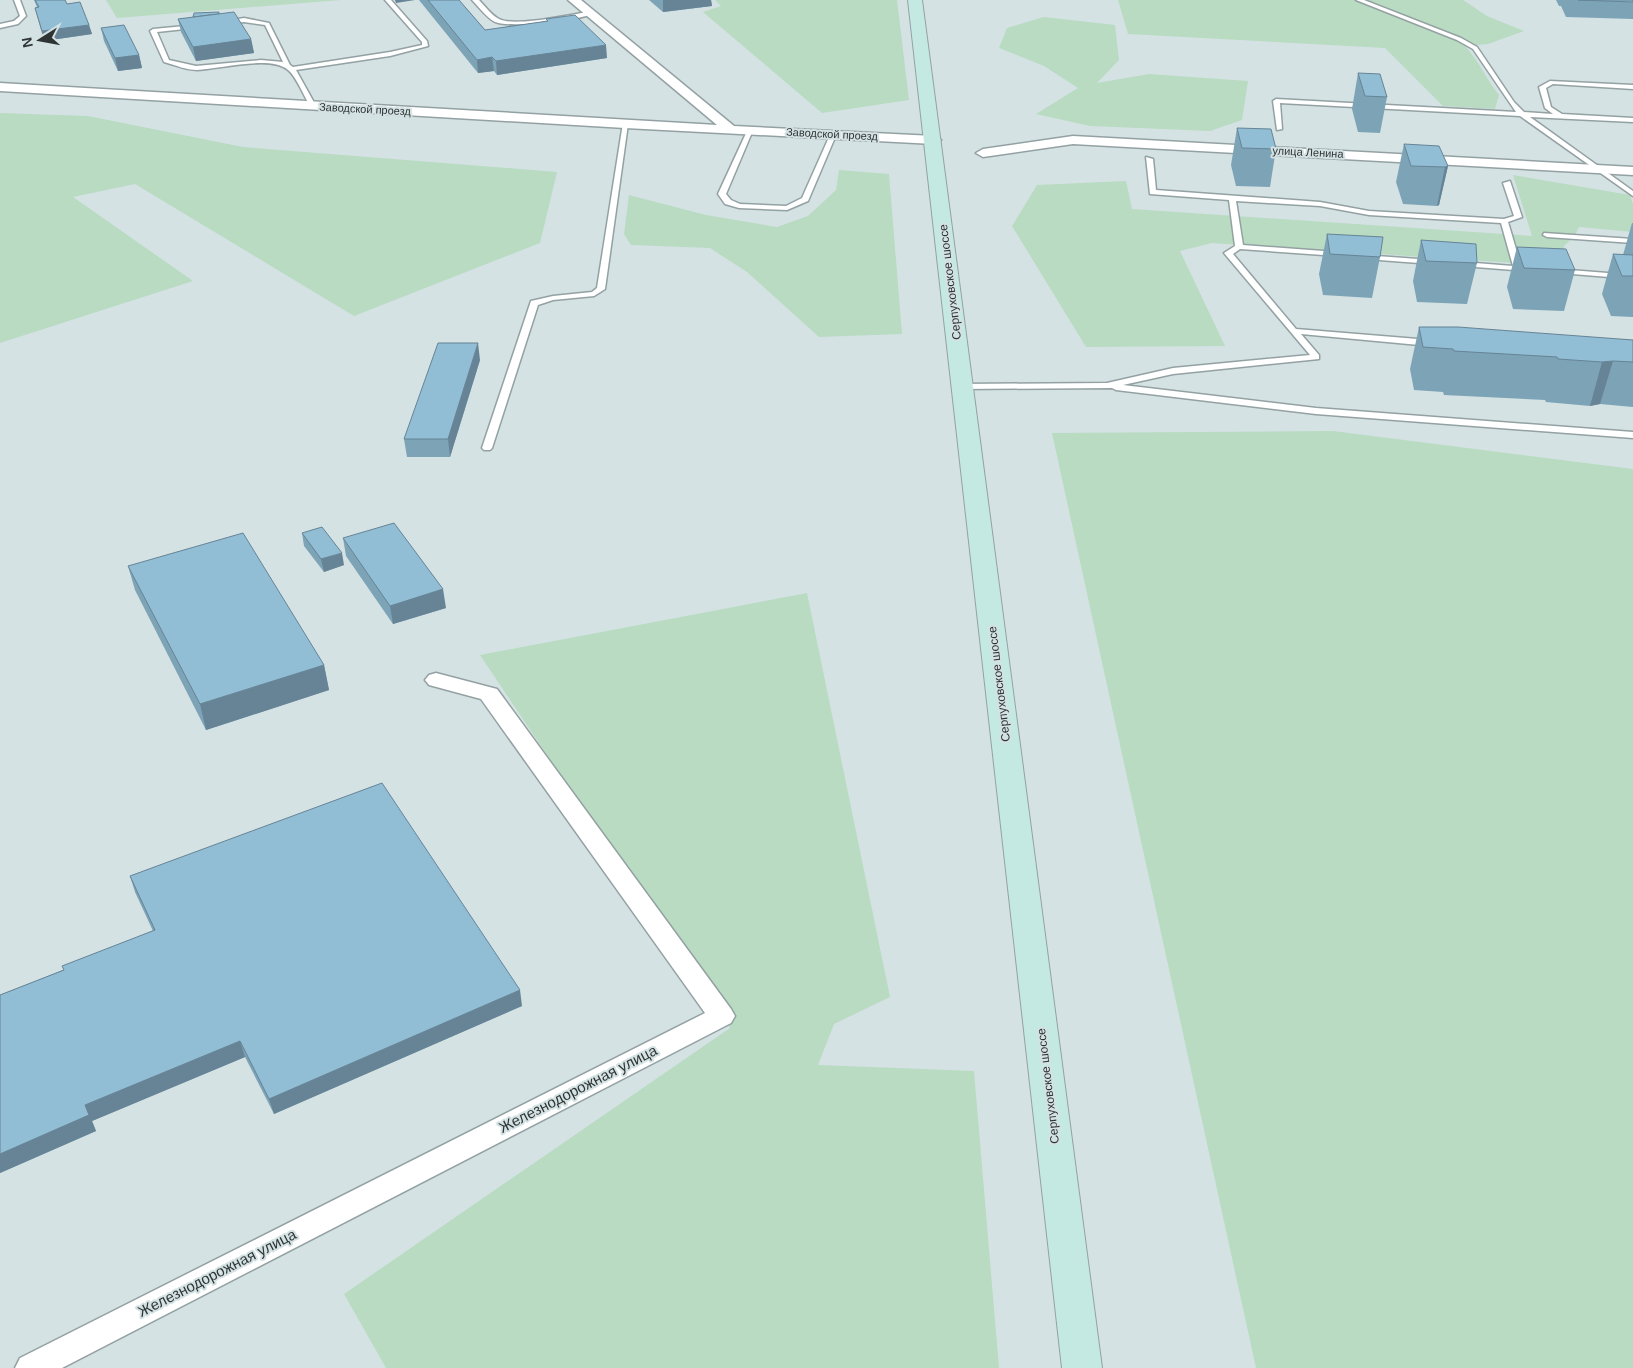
<svg xmlns="http://www.w3.org/2000/svg" width="1633" height="1368" viewBox="0 0 1633 1368" font-family="Helvetica,sans-serif">
<style>
.green{fill:#b8dbc1}
.lines{fill:none;stroke-linecap:round;stroke-linejoin:round}
.lane-casing{stroke:#94a1a3;stroke-width:3}
.street-casing{stroke:#94a1a3;stroke-width:3}
.secondary-casing{stroke:#94a1a3;stroke-width:2}
.lane{fill:#fff;fill-rule:evenodd}
.street{fill:#fff;fill-rule:evenodd}
.secondary{fill:#c4e8e2;fill-rule:evenodd}
.wall{fill:#7da3b7}
.shaded-wall{fill:#668495}
.building{fill:#91bdd5;stroke:#668495}
.labels{text-anchor:middle;stroke-width:4;stroke-linejoin:round;paint-order:stroke}
.far-street-label{font-size:11px;fill:#2e3434;stroke:#d4e2e4}
.street-label{font-size:12px;fill:#2e3434;stroke:#d4e2e4}
.near-street-label{font-size:15px;fill:#2e3434;stroke:#d4e2e4}
</style>
<rect width="100%" height="100%" fill="#d4e2e4"/>
<g class="green">
<polygon points="106,0 341,0 117,18"/>
<polygon points="715,0 897,0 909,100 822,113 703,12 721,6"/>
<path d="M 1118,0 L 1463,0 L 1487,16 L 1524,31 L 1488,44 L 1465,46 C 1478,59 1486,79 1499,95 L 1495,109 L 1443,106 L 1385,48 L 1128,34 Z"/>
<polygon points="1044,17 1115,25 1119,60 1097,83 1149,74 1248,81 1242,120 1210,131 1090,126 1036,114 1078,88 1044,66 999,48 1007,28"/>
<polygon points="0,113 88,116 243,147 557,172 540,243 354,316 135,184 73,197 193,281 0,343"/>
<polygon points="839,170 889,174 902,334 819,337 747,272 710,248 631,245 624,234 629,195 706,215 777,227 808,216 836,190"/>
<polygon points="1513,175 1630,195 1633,204 1633,232 1579,227 1574,237 1564,246 1564,259 1561,266 1212,243 1180,251 1225,346 1086,347 1012,226 1037,185 1126,181 1132,209 1532,236"/>
<polygon points="1333,431 1633,469 1633,1368 1256,1368 1052,433"/>
<polygon points="807,593 890,997 834,1024 818,1065 974,1071 999,1368 386,1368 344,1294 730,1028 480,655"/>
</g>
<g class="lines">
<g class="lane-casing">
<g id="lane">
<polygon points="14,0 20,0 26,16 18,24 0,28 0,24 14,21 20,16"/>
<path d="M 385,0 L 391,0 L 427,41 L 428,46 L 390,56 L 296,70 L 316,106 L 313,108 L 310,106 C 304,96 296,76 288,70 C 271,55 219,69 197,70 C 186,70 175,65 164,62 L 150,31 L 153,29 L 196,25 L 196,27 L 194,28 L 157,32 L 169,60 L 196,66 L 261,60 L 283,62 L 265,25 L 244,22 L 224,24 L 221,22 L 244,18 L 269,23 L 290,65 L 293,67 L 390,52 L 422,45 L 422,42 Z"/>
<path d="M 472,0 L 479,0 C 485,6 491,15 499,19 C 515,27 568,15 588,12 L 591,14 C 578,21 508,28 495,22 C 486,17 479,7 472,0 Z"/>
<polygon points="1356,0 1364,0 1461,38 1477,47 1514,102 1524,112 1553,114 1545,108 1539,87 1550,81 1633,85 1633,89 1553,84 1546,88 1551,107 1562,114 1633,118 1633,122 1530,117 1633,191 1633,196 1520,116 1280,103 1282,129 1277,130 1273,101 1276,99 1516,112 1473,49 1457,40"/>
<polygon points="623,123 628,124 605,289 594,296 553,300 538,305 492,448 490,450 484,450 482,448 531,301 553,296 592,292 597,288"/>
<polygon points="748,129 753,130 726,194 731,200 740,204 786,206 802,198 830,135 835,134 836,135 808,201 787,210 739,208 725,204 718,194"/>
<polygon points="1146,157 1153,159 1156,190 1320,202 1369,211 1504,219 1514,216 1503,183 1510,181 1522,217 1508,222 1521,266 1531,269 1527,271 1463,266 1459,264 1463,262 1513,266 1501,223 1369,215 1320,206 1236,201 1243,245 1337,252 1341,254 1337,256 1240,249 1233,254 1296,329 1430,340 1434,343 1430,346 1301,334 1319,355 1319,359 1173,374 1123,385 1316,408 1633,432 1633,438 1316,414 1116,390 1112,388 960,389 960,385 963,384 1107,383 1173,368 1310,355 1224,253 1235,246 1229,200 1150,194"/>
<polygon points="1544,233 1633,239 1633,243 1547,237 1543,235"/>
<polygon points="1363,255 1432,260 1436,262 1432,264 1366,259 1362,257"/>
<polygon points="1557,269 1633,275 1633,279 1560,273 1557,273"/>
</g>
</g>
<g class="street-casing">
<g id="street">
<polygon points="568,0 581,0 734,126 934,136 941,140 934,144 625,128 0,91 0,83 717,125"/>
<polygon points="1073,136 1633,167 1633,175 1073,144 983,157 976,153 983,149"/>
<polygon points="436,673 497,689 731,1009 735,1016 731,1023 62,1368 15,1368 20,1358 705,1013 481,699 429,685 425,680 429,675"/>
</g>
</g>
<g class="secondary-casing">
<polygon id="secondary" points="908,0 922,0 1102,1368 1062,1368"/>
</g>
<use href="#lane" class="lane"/>
<use href="#street" class="street"/>
<use href="#secondary" class="secondary"/>
</g>
<g class="wall">
<polygon points="34,0 65,0 67,4 89,25 92,34 44,41 35,8 37,7"/>
<polygon points="419,0 459,0 485,30 547,21 546,19 607,58 497,75 494,71 478,73"/>
<polygon points="649,0 711,0 712,6 663,12"/>
<polygon points="1556,0 1633,0 1633,19 1566,17 1561,6 1559,6"/>
<polygon points="220,14 251,39 254,53 196,61 181,32 178,19"/>
<polygon points="101,28 139,55 142,68 118,71 104,41"/>
<polygon points="1358,73 1387,97 1380,133 1358,132 1352,109"/>
<polygon points="1237,128 1276,149 1270,187 1236,186 1231,165"/>
<polygon points="1404,144 1448,166 1439,205 1437,206 1403,204 1396,182"/>
<polygon points="1632,223 1633,223 1633,317 1611,316 1602,294 1613,254 1623,255"/>
<polygon points="1327,234 1380,257 1372,298 1323,295 1319,274"/>
<polygon points="1421,240 1477,263 1467,304 1417,302 1413,281"/>
<polygon points="1517,247 1575,270 1564,311 1513,309 1507,287"/>
<polygon points="1419,327 1633,340 1633,407 1600,404 1590,406 1546,402 1545,400 1444,395 1443,392 1414,390 1410,369"/>
<polygon points="480,360 450,457 407,457 404,439"/>
<polygon points="302,533 344,565 324,572 304,546"/>
<polygon points="343,538 446,608 393,624 346,556"/>
<polygon points="128,566 324,665 329,690 206,730 135,590"/>
<polygon points="130,876 522,1006 274,1114 245,1057 92,1121 96,1131 0,1173 0,995 63,970 153,931 135,892"/>
</g>
<g class="shaded-wall">
<polygon points="395,0 415,0 396,3"/>
<polygon points="663,0 711,0 712,6 663,12"/>
<polygon points="89,25 92,34 44,41 42,31"/>
<polygon points="251,39 254,53 196,61 193,47"/>
<polygon points="606,45 607,58 497,75 496,61"/>
<polygon points="139,55 142,68 118,71 115,58"/>
<polygon points="492,57 494,71 478,73 477,60"/>
<polygon points="1448,166 1439,205 1437,206 1445,167"/>
<polygon points="478,343 480,360 450,457 448,439"/>
<polygon points="1613,361 1600,404 1590,406 1602,362"/>
<polygon points="342,553 344,565 324,572 321,559"/>
<polygon points="443,589 446,608 393,624 390,606"/>
<polygon points="324,665 329,690 206,730 200,704"/>
<polygon points="520,990 522,1006 274,1114 269,1099"/>
<polygon points="240,1041 245,1057 92,1121 96,1131 0,1173 0,1154 85,1105"/>
</g>
<g class="building">
<polygon points="35,0 65,0 67,4 80,2 89,25 42,31 35,8 39,7"/>
<polygon points="428,0 459,0 485,30 548,21 546,19 575,15 606,45 496,61 492,57 477,60"/>
<polygon points="1578,0 1633,0 1633,2"/>
<polygon points="219,12 219,14 193,17 194,13"/>
<polygon points="234,12 251,39 193,47 178,19"/>
<polygon points="124,25 139,55 115,58 101,28"/>
<polygon points="1358,73 1380,74 1387,97 1365,96"/>
<polygon points="1237,128 1271,129 1276,149 1242,148"/>
<polygon points="1404,144 1439,146 1448,166 1445,167 1411,166"/>
<polygon points="1327,234 1383,237 1380,257 1330,254"/>
<polygon points="1421,240 1476,244 1477,263 1426,261"/>
<polygon points="1517,247 1566,249 1575,270 1524,268"/>
<polygon points="1613,254 1633,255 1633,276 1622,276"/>
<polygon points="1419,327 1458,327 1633,340 1633,362 1613,361 1602,362 1558,359 1557,357 1454,351 1453,349 1423,347"/>
<polygon points="438,343 478,343 448,439 404,439"/>
<polygon points="394,523 443,589 390,606 343,538"/>
<polygon points="322,527 342,553 321,559 302,533"/>
<polygon points="243,533 324,665 200,704 128,566"/>
<polygon points="382,783 520,990 269,1099 240,1041 85,1105 89,1115 0,1154 0,995 64,970 62,966 155,930 130,876"/>
</g>
<g class="labels">
<g class="far-street-label">
<text transform="translate(365 109) rotate(3)" y="4">Заводской проезд</text>
<text transform="translate(832 134) rotate(3)" y="4">Заводской проезд</text>
<text transform="translate(1308 152) rotate(3)" y="4">улица Ленина</text>
</g>
<g class="street-label">
<text transform="translate(950 282) rotate(-97)" y="4">Серпуховское шоссе</text>
<text transform="translate(999 684) rotate(-97)" y="4">Серпуховское шоссе</text>
<text transform="translate(1048 1086) rotate(-97)" y="4">Серпуховское шоссе</text>
</g>
<g class="near-street-label">
<text transform="translate(578 1089) rotate(-27)" y="5">Железнодорожная улица</text>
<text transform="translate(217 1273) rotate(-27)" y="5">Железнодорожная улица</text>
</g>
</g>
<g transform="translate(40 40) rotate(259)" stroke="#d4e2e4" stroke-width="4" paint-order="stroke">
<path d="M0-4L9 19L0 12L-9 19Z" fill="#2e3434"/>
<text y="-8" font-size="14" font-weight="bold" text-anchor="middle" fill="#2e3434">N</text>
</g>
</svg>
